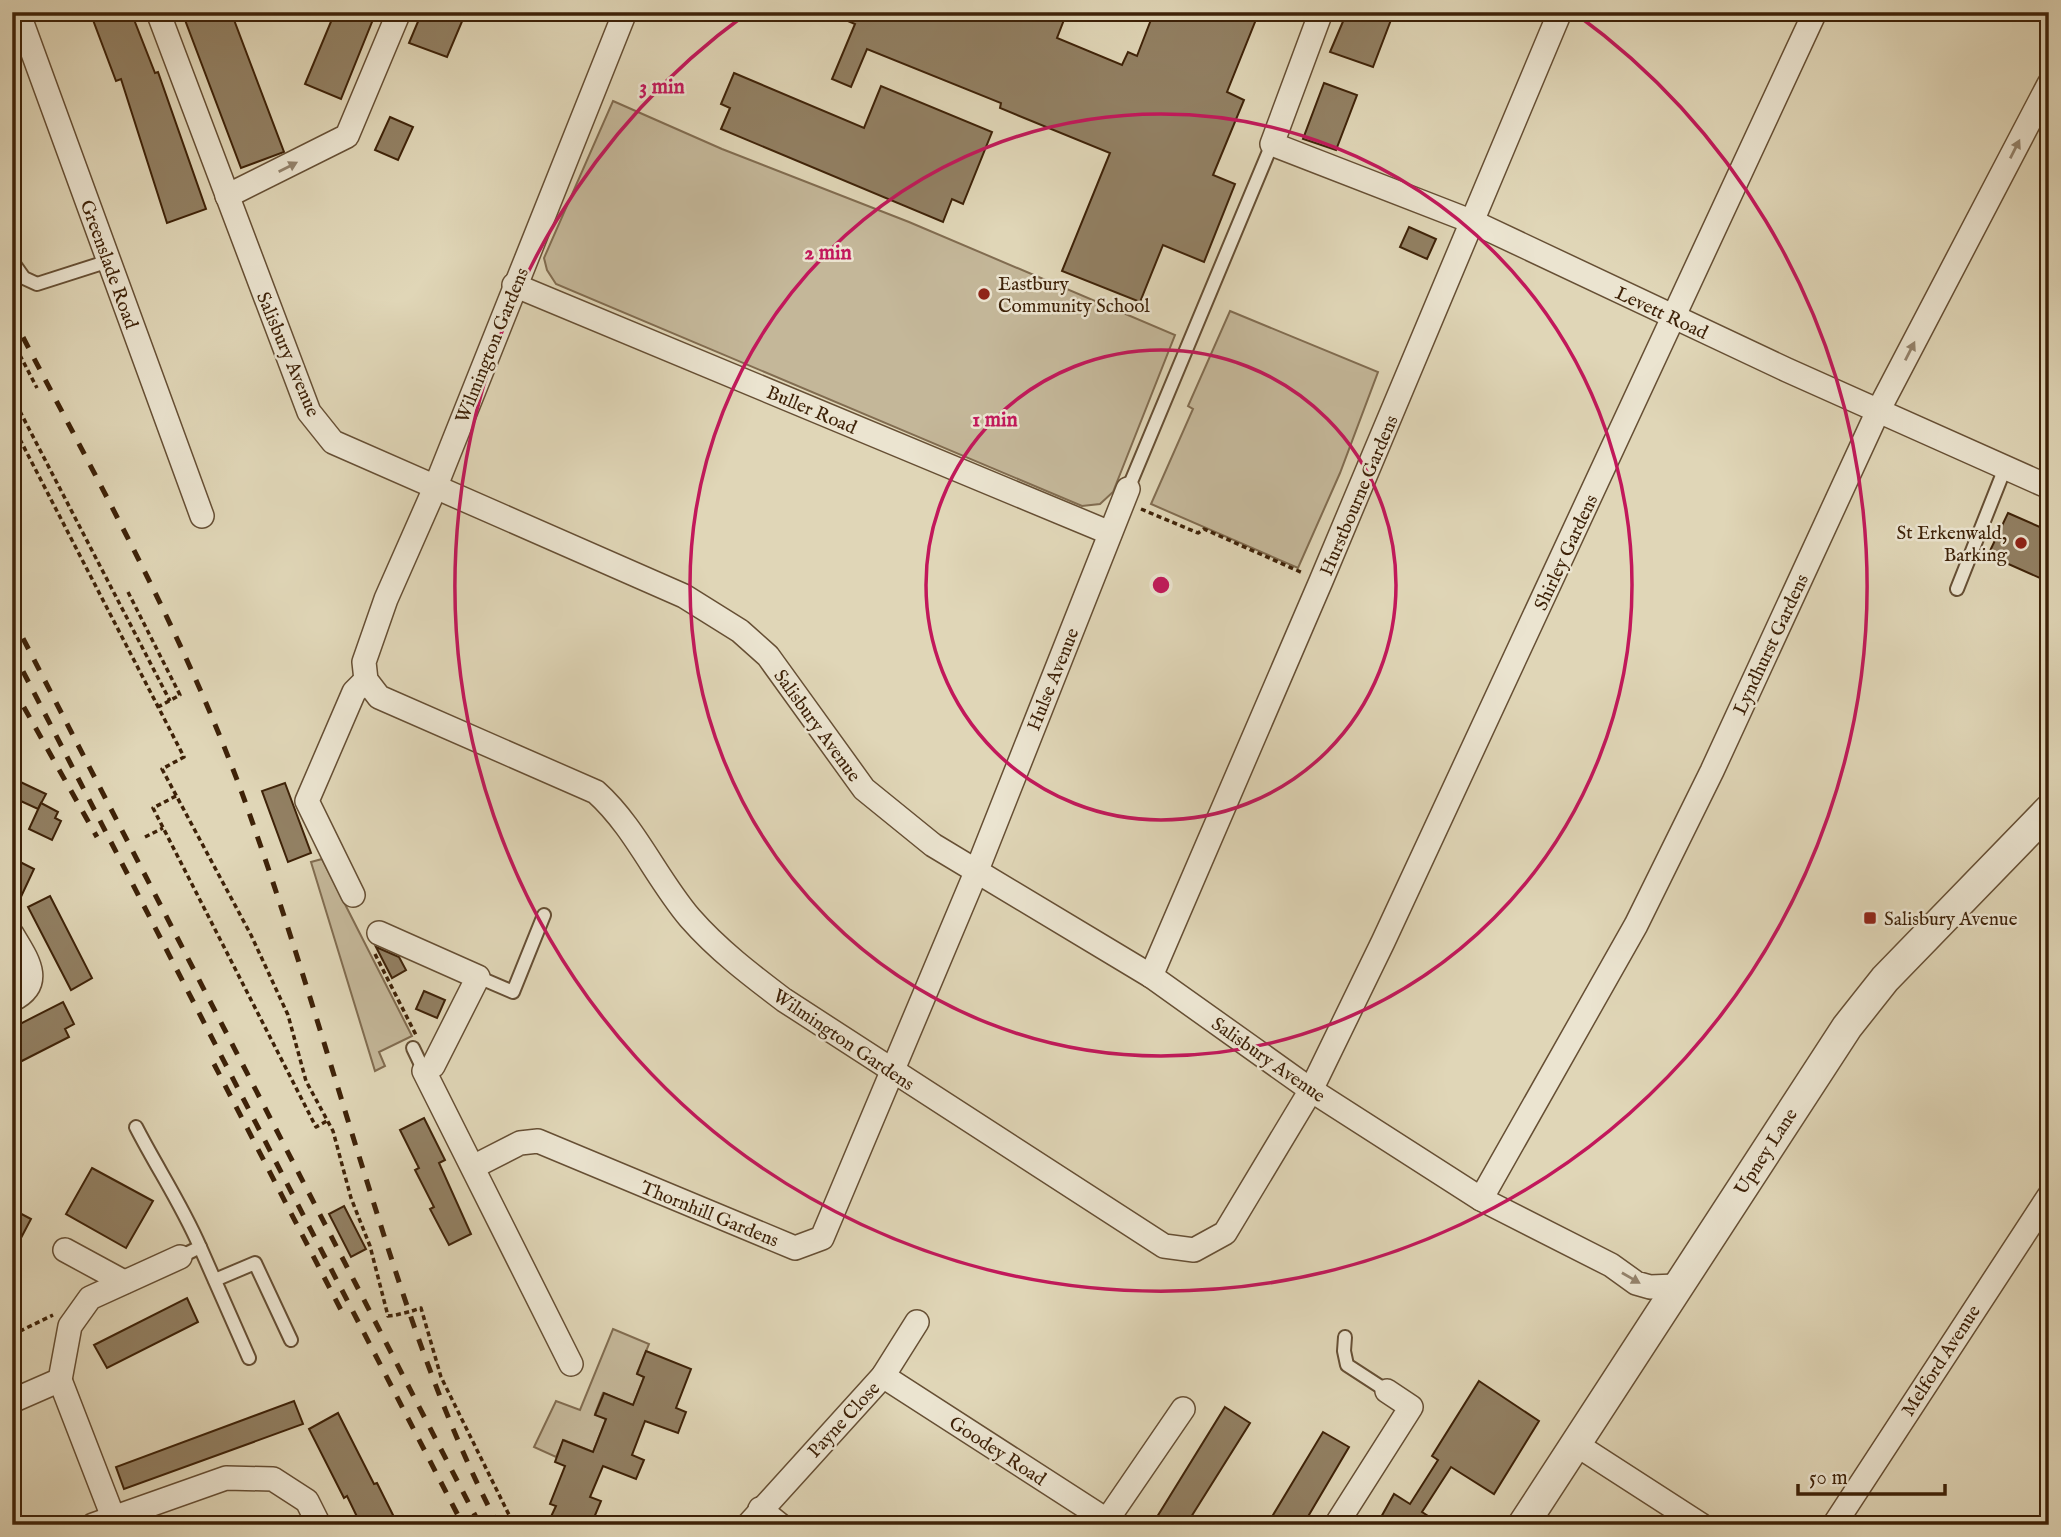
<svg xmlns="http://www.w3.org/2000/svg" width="2061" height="1537" viewBox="0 0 2061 1537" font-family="'IM FELL English',serif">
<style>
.green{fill:#c4b799;stroke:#816c50;stroke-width:2}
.building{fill:#928063;stroke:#3e2208;stroke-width:2}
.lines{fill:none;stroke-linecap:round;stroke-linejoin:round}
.service-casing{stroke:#664f34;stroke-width:16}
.minor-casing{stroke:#664f34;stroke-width:26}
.tertiary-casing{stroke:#664f34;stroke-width:33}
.path{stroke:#3e2208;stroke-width:3.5;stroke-dasharray:5 3.5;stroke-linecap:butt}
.service{stroke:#ebe4d0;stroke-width:12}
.minor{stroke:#ebe4d0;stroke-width:23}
.tertiary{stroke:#ebe4d0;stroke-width:30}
.rail{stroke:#3e2208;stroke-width:5;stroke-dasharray:12 12;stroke-linecap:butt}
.path-bridge{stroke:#3e2208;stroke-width:3.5;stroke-dasharray:5 3.5;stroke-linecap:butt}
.oneway{fill:#94836c}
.ring{fill:none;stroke:#c2185b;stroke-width:3.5}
.poi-dot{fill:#8f2418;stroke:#ebe4d0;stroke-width:2.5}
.labels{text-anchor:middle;stroke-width:5;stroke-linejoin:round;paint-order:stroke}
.street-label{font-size:19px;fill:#3e2208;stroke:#ebe4d0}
.poi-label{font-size:19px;fill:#3e2208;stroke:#ebe4d0;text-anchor:start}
.centre{fill:#c2185b;stroke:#ebe4d0;stroke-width:3.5}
.ring-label{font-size:21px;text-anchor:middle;font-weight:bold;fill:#c2185b;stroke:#ebe4d0;stroke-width:5;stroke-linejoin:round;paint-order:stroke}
</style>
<rect width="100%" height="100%" fill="#e0d6b7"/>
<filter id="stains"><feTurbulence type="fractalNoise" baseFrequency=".00286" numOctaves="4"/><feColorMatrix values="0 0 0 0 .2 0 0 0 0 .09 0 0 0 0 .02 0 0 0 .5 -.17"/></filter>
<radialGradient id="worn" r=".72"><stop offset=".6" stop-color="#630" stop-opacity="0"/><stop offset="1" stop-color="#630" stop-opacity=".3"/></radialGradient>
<g class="green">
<polygon points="613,101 722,149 909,222 1175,335 1113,492 1100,504 1082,506 556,284 547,270 544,258"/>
<polygon points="1230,311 1378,372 1340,473 1298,568 1151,504 1193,409 1188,406"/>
<polygon points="322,859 412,1036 379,1052 385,1066 375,1071 311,862"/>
<polygon points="613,1329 649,1344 637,1373 644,1377 633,1405 603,1393 595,1414 606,1419 593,1452 564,1440 556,1457 534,1447 556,1401 580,1410"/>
</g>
<g class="building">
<polygon points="90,12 131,12 155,73 158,72 206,209 167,223 121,79 116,81"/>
<polygon points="182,12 231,12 284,152 241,168"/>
<polygon points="335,12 376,12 341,99 305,84"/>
<polygon points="422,12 466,12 447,57 409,43"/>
<polygon points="827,12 1067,12 1057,38 1122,65 1128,52 1137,56 1154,12 1259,12 1227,92 1244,100 1213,175 1235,184 1204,262 1163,245 1140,302 1062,271 1110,153 1000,108 1001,103 867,49 851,87 832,79 855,24"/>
<polygon points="1347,12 1394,12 1373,67 1330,52"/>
<polygon points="734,73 864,128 881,86 992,132 963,204 952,199 943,222 721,129 730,108 721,104"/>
<polygon points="1324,83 1357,95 1336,150 1303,139"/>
<polygon points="390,117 413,127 398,160 375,150"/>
<polygon points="1409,227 1436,239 1427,259 1400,247"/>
<polygon points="2008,513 2049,531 2049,582 1988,555"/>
<polygon points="12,778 46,794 38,809 12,797"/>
<polygon points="285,783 311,853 288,862 262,791"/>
<polygon points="41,803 58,812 55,818 61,821 52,840 29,829"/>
<polygon points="18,861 34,869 12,916 12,875"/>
<polygon points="50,896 92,978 71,990 28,907"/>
<polygon points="376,947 399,957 406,970 392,978"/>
<polygon points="424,991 445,1000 437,1018 416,1009"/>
<polygon points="63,1002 74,1024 65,1029 69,1037 12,1066 12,1028"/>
<polygon points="424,1118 445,1160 439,1163 471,1234 449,1245 430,1209 434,1207 415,1170 419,1168 400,1130"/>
<polygon points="92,1168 153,1201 126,1248 66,1214"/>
<polygon points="344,1206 366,1249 351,1257 329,1214"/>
<polygon points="12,1209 31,1219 12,1255"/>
<polygon points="187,1298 198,1322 107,1368 94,1345"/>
<polygon points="646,1351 691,1369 676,1408 686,1412 678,1433 645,1421 632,1455 644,1460 636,1479 603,1466 590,1497 601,1501 591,1525 547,1525 556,1506 550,1504 565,1466 555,1462 563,1440 593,1452 606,1419 595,1415 604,1393 633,1405 644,1377 637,1374"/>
<polygon points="1479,1381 1539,1421 1494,1494 1451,1467 1422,1512 1442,1525 1390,1525 1380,1519 1394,1494 1410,1504 1438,1460 1432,1456"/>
<polygon points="294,1401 303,1424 124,1489 116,1467"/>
<polygon points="1225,1407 1250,1423 1186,1525 1152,1525"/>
<polygon points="338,1413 374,1484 377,1483 398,1525 361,1525 347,1496 344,1498 309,1429"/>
<polygon points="1323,1432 1349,1447 1303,1525 1267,1525"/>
</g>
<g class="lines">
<g class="service-casing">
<g id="service">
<polyline points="12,261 24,278 37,284 109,261"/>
<polyline points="1128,489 1272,144"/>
<polyline points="1957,589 2005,468"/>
<polyline points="478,977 513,992 544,915"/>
<polyline points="413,1048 424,1071"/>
<path d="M 136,1127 C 157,1168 182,1205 200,1247 L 180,1257"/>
<polyline points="200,1247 249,1358"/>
<polyline points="215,1280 255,1263 291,1340"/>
<polyline points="1345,1337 1344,1351 1347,1365 1387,1391"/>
</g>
</g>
<g class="minor-casing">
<g id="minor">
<polyline points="18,12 202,516"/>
<polyline points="158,12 309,412 333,442 684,596 740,631 768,656 864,789 933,845 1151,976 1311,1090 1481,1199 1611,1265 1636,1283 1650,1287 1676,1286"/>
<path d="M 625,12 L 435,488 L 386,599 L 364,662 L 366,680 L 379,697 L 596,792 C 635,827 656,878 690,918 C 718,950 751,975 784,1000 L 1164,1246 L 1194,1250 L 1225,1233 L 1311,1090 L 1383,942 L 1815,12"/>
<polyline points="1321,12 1272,144 1473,222 1787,370 2049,487"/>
<polyline points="227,196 347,136 399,12"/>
<polyline points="514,285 1110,533"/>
<polyline points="353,895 307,801 354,692 366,680"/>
<polyline points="379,933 478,977 433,1066 424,1071 571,1364"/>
<path d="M 12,934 C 26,958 46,983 12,1000"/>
<polyline points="1151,976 1321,581 1560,12"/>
<polyline points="473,1167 520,1143 538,1141 795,1248 822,1238 977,870 1128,489"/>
<polyline points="1481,1199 1636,925 1712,771 1878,411 2049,84"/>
<polyline points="65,1250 124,1282"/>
<polyline points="883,1376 1114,1525"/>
<polyline points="60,1380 113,1517"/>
<polyline points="12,1401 60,1380 70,1326 90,1298 180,1257"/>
<polyline points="1574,1443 1701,1525"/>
<polyline points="760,1509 780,1525"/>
<polyline points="1107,1520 1183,1409"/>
<polyline points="93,1525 226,1478 273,1479 307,1501 319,1525"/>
<polyline points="748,1525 883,1376 917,1322"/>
<polyline points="1336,1525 1411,1407 1387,1391"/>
<polyline points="1834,1525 2049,1196"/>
</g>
</g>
<g class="tertiary-casing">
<polyline id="tertiary" points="1523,1525 1847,1027 1885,979 2049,810"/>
</g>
<g class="path">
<polyline points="12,340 37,388"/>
<polyline points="12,396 170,701"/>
<polyline points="12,424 184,757 162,769 251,935 288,1015 306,1081 333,1131 351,1198 370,1246 388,1316 396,1315"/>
<polyline points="1141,509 1198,533 1204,529 1303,573"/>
<polyline points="128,592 180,695 158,707"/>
<polyline points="176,796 153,808 316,1127 327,1121"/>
<polyline points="145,837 163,828"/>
<polyline points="375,954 416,1035"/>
<polyline points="412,1311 421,1308 441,1377 514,1525"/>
<polyline points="12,1335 53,1315"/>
</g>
<use href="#service" class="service"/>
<use href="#minor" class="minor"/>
<use href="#tertiary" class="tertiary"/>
<g class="rail">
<path d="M 12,316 C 95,477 186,636 247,807 C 292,933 329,1061 369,1188 C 405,1303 442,1418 498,1525"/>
<polyline points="12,617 480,1525"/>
<polyline points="12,650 463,1525"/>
<polyline points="12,686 97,837"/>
<polyline points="214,1064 341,1310"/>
</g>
<polyline class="path-bridge" points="396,1315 412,1311"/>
</g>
<defs><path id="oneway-solid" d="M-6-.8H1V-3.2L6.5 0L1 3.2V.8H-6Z" transform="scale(1.75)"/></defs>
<g class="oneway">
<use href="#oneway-solid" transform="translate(2015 149) rotate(-63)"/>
<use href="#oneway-solid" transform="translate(288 167) rotate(-27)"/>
<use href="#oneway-solid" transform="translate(1910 351) rotate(-63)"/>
<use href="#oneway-solid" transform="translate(1631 1278) rotate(30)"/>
</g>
<g class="ring">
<circle cx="1161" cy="585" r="235"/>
<circle cx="1161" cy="585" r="471"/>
<path d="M1576 14A706 706 0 1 1 746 14"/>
</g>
<g class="poi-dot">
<circle cx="984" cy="294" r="7"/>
<circle cx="2021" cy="543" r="7"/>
<rect x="1863" y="911" width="14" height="14" rx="3.5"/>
</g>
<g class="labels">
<g class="street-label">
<text transform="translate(110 264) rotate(70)" y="7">Greenslade Road</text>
<text transform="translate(1662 312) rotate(25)" y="7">Levett Road</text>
<text transform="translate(491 345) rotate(-68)" y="7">Wilmington Gardens</text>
<text transform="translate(289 354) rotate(67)" y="7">Salisbury Avenue</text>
<text transform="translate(812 409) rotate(23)" y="7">Buller Road</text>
<text transform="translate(1358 495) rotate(-67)" y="7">Hurstbourne Gardens</text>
<text transform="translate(1565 552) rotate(-65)" y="7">Shirley Gardens</text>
<text transform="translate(1770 644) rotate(-65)" y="7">Lyndhurst Gardens</text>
<text transform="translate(1052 679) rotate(-68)" y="7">Hulse Avenue</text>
<text transform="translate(818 725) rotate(54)" y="7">Salisbury Avenue</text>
<text transform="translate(844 1039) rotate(34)" y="7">Wilmington Gardens</text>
<text transform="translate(1269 1059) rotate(35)" y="7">Salisbury Avenue</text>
<text transform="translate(1765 1151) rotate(-57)" y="7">Upney Lane</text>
<text transform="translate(710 1213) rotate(22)" y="7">Thornhill Gardens</text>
<text transform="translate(1940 1360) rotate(-57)" y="7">Melford Avenue</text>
<text transform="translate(843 1419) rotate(-47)" y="7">Payne Close</text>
<text transform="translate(998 1450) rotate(33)" y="7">Goodey Road</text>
</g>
<g class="poi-label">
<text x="998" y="290">Eastbury<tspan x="998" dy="22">Community School</tspan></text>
<text x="2007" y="539" text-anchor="end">St Erkenwald,<tspan x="2007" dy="22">Barking</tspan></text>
<text x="1884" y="925">Salisbury Avenue</text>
</g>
</g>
<circle cx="1161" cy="585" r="10" class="centre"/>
<g class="ring-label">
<text x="662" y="93">3 min</text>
<text x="828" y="259">2 min</text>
<text x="995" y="426">1 min</text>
</g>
<rect width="2061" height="1537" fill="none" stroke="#e0d6b7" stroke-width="42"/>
<rect x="14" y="14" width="2033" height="1509" fill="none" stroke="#3e2208" stroke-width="3.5"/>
<rect x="21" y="21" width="2019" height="1495" fill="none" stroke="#3e2208" stroke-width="2"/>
<path d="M1798 1484v10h147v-10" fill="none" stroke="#3e2208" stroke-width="3.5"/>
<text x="1809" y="1484" font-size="21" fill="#3e2208" stroke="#ebe4d0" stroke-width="5" paint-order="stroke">50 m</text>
<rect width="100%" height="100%" filter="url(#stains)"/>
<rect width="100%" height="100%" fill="url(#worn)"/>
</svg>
